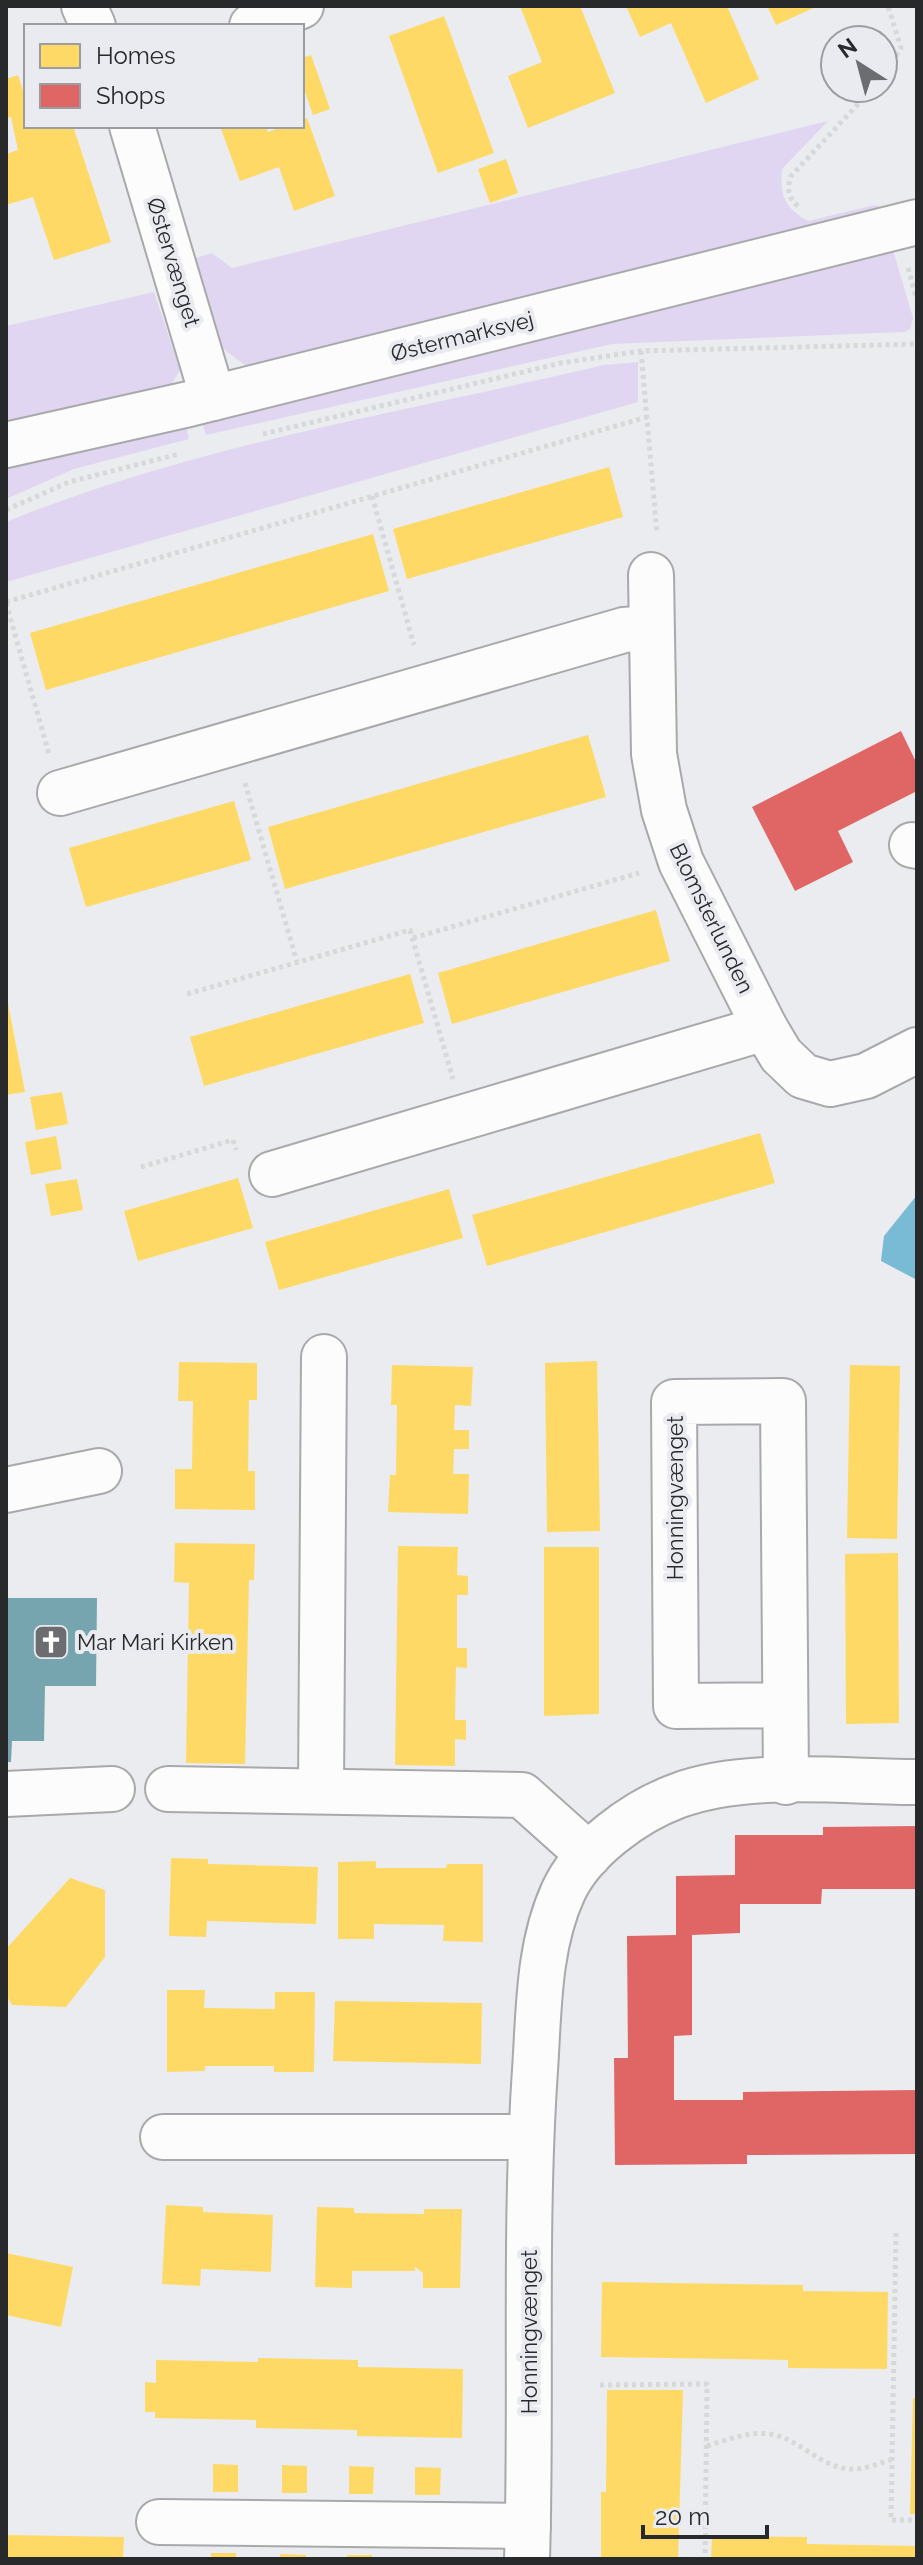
<svg xmlns="http://www.w3.org/2000/svg" width="923" height="2565" viewBox="0 0 923 2565" font-family="Raleway,sans-serif">
<style>
.green{fill:#e1d6f1}
.water{fill:#79bad5}
.homes{fill:#ffd966}
.shops{fill:#e06666}
.public{fill:#76a5af}
.lines{fill:none;stroke-linecap:round;stroke-linejoin:round}
.minor-casing{stroke:#a9a9ab;stroke-width:48}
.path{stroke:#d7d8d8;stroke-width:5;stroke-dasharray:4 4;stroke-linecap:butt}
.minor{stroke:#fcfcfd;stroke-width:44}
.labels{text-anchor:middle;stroke-width:8;stroke-linejoin:round;paint-order:stroke}
.street-label{font-size:22px;fill:#28292b;stroke:#e9ebf0}
.poi-label{font-size:22px;fill:#28292b;stroke:#e9ebf0;text-anchor:start}
</style>
<rect width="100%" height="100%" fill="#eaecef"/>
<g class="green">
<path d="M 828,121 L 782,169 C 780,196 784,207 808,221 L 875,205 L 886,209 L 247,367 L 220,346 L 196,258 L 212,253 L 232,268 Z"/>
<polygon points="893,250 913,318 910,329 904,332 612,344 206,435 202,422"/>
<polygon points="154,292 180,370 168,390 6,425 6,326"/>
<path d="M 638,362 L 638,402 L 6,582 L 6,522 C 197,444 404,412 604,365 Z"/>
<polygon points="186,426 189,439 74,469 6,499 6,469"/>
</g>
<polygon class="water" points="917,1195 917,1280 881,1261 884,1236"/>
<g class="homes">
<polygon points="520,6 580,6 615,93 528,128 508,76 542,62"/>
<polygon points="626,6 727,6 759,79 706,103 671,23 640,37"/>
<polygon points="767,6 818,6 776,25"/>
<polygon points="444,16 494,153 438,173 389,36"/>
<polygon points="311,55 330,109 313,115 302,83 302,58"/>
<polygon points="18,75 26,100 26,126 73,126 111,242 54,260 33,197 6,205 6,154 18,150 11,117 6,118 6,79"/>
<polygon points="307,118 335,196 294,211 279,167 240,181 220,126 266,126 268,132 284,126 302,126 302,120"/>
<polygon points="506,159 518,193 490,203 478,169"/>
<polygon points="609,467 623,517 407,579 393,529"/>
<polygon points="373,534 389,591 46,690 30,633"/>
<polygon points="588,735 606,797 285,889 268,827"/>
<polygon points="234,801 251,860 86,907 69,848"/>
<polygon points="656,910 670,961 452,1024 438,973"/>
<polygon points="410,974 424,1023 204,1086 190,1037"/>
<polygon points="7,998 25,1092 6,1095 6,999"/>
<polygon points="62,1092 68,1124 36,1130 30,1097"/>
<polygon points="760,1133 775,1183 487,1266 472,1215"/>
<polygon points="56,1136 62,1169 31,1175 25,1142"/>
<polygon points="238,1178 253,1228 138,1261 124,1211"/>
<polygon points="77,1179 83,1210 51,1216 45,1184"/>
<polygon points="449,1189 463,1238 279,1290 265,1242"/>
<polygon points="597,1361 600,1531 547,1532 545,1363"/>
<polygon points="179,1362 257,1363 257,1400 249,1400 248,1471 255,1471 255,1510 175,1509 175,1469 192,1469 193,1401 178,1401"/>
<polygon points="392,1365 473,1367 471,1406 455,1405 454,1430 469,1430 469,1449 454,1449 453,1474 469,1474 468,1514 388,1512 390,1475 396,1475 397,1405 391,1405"/>
<polygon points="850,1365 900,1366 897,1539 847,1538"/>
<polygon points="175,1543 255,1544 254,1580 249,1580 245,1764 186,1763 189,1583 174,1582"/>
<polygon points="398,1546 458,1547 457,1575 468,1576 468,1595 457,1595 457,1648 467,1648 467,1668 456,1667 455,1720 466,1720 466,1740 455,1739 455,1766 395,1765"/>
<polygon points="544,1547 599,1547 599,1714 544,1716"/>
<polygon points="898,1553 899,1723 846,1724 845,1554"/>
<polygon points="171,1858 208,1859 208,1864 318,1867 316,1924 207,1921 206,1937 169,1936"/>
<polygon points="376,1861 376,1868 446,1868 447,1864 483,1864 483,1942 443,1941 444,1925 374,1924 374,1939 338,1939 338,1862"/>
<polygon points="70,1878 105,1890 105,1957 66,2007 12,2005 6,1995 6,1949"/>
<polygon points="167,1990 205,1990 204,2008 275,2009 275,1992 315,1992 314,2072 274,2072 274,2066 205,2066 205,2071 167,2072"/>
<polygon points="335,2001 482,2003 481,2064 333,2061"/>
<polygon points="166,2205 203,2207 203,2212 273,2215 271,2272 201,2269 200,2286 162,2284"/>
<polygon points="317,2207 354,2208 354,2213 424,2214 424,2209 462,2209 460,2288 423,2288 423,2273 415,2267 415,2271 352,2271 352,2288 315,2287"/>
<polygon points="6,2253 73,2267 61,2327 6,2315"/>
<polygon points="602,2282 803,2285 803,2291 888,2292 887,2369 788,2368 788,2360 601,2357"/>
<polygon points="258,2358 358,2360 358,2367 463,2369 462,2438 357,2436 357,2430 256,2428 256,2420 155,2418 155,2412 145,2412 145,2382 156,2383 156,2360 258,2362"/>
<polygon points="607,2390 683,2390 678,2559 601,2559 601,2492 606,2492"/>
<polygon points="913,2398 917,2398 917,2514 910,2514"/>
<polygon points="213,2464 238,2465 238,2492 213,2492"/>
<polygon points="282,2465 307,2466 307,2493 282,2493"/>
<polygon points="349,2466 374,2467 373,2494 349,2494"/>
<polygon points="415,2467 441,2468 440,2495 415,2495"/>
<polygon points="6,2535 124,2537 123,2559 6,2559"/>
<polygon points="712,2536 807,2537 807,2544 917,2546 917,2559 711,2559"/>
<rect x="211" y="2553" width="25" height="6"/>
<polygon points="280,2554 306,2555 306,2559 280,2559"/>
<rect x="347" y="2555" width="25" height="4"/>
</g>
<g class="shops">
<polygon points="901,731 917,764 917,791 838,831 853,862 795,891 752,807"/>
<polygon points="917,1826 917,1889 822,1889 821,1904 740,1904 740,1933 692,1935 692,2035 674,2036 674,2100 743,2100 743,2092 917,2090 917,2154 747,2155 747,2164 615,2165 614,2058 628,2058 627,1936 676,1935 676,1876 735,1875 735,1835 823,1835 823,1827"/>
</g>
<polygon class="public" points="6,1598 97,1598 96,1686 45,1686 44,1741 12,1741 11,1762 6,1762"/>
<g class="lines">
<g class="minor-casing">
<g id="minor">
<polyline points="84,6 93,26"/>
<polyline points="252,26 301,6"/>
<polyline points="132,126 213,398"/>
<polyline points="6,445 189,404 917,222"/>
<polyline points="651,575 654,754 664,810 681,862 765,1028 781,1055 803,1076 830,1084 866,1076 917,1050"/>
<polyline points="60,793 624,630 651,628"/>
<polyline points="912,845 917,846"/>
<polyline points="272,1174 765,1028"/>
<polyline points="6,1490 99,1471"/>
<polyline points="785,1705 676,1706 674,1402 783,1401 786,1782"/>
<polyline points="168,1789 522,1795 589,1855"/>
<polyline points="321,1791 324,1357"/>
<polyline points="6,1794 112,1789"/>
<polyline points="163,2137 531,2137"/>
<polyline points="159,2522 528,2526"/>
<path d="M 527,2559 C 532,2396 524,2232 535,2070 C 539,2010 538,1947 563,1892 C 582,1850 634,1812 677,1796 C 745,1770 844,1782 917,1782"/>
</g>
</g>
<g class="path">
<polyline points="883,76 901,48 888,6"/>
<path d="M 798,206 C 787,197 787,188 791,176 L 873,88"/>
<polyline points="908,268 917,300"/>
<polyline points="641,351 657,533"/>
<polyline points="263,434 561,363 641,351 917,344"/>
<polyline points="372,496 414,645"/>
<polyline points="6,510 69,482 179,454"/>
<polyline points="6,602 647,417"/>
<polyline points="6,603 49,754"/>
<polyline points="245,783 297,962"/>
<polyline points="413,938 639,873"/>
<polyline points="187,994 410,930 453,1079"/>
<polyline points="141,1167 233,1140 236,1150"/>
<polyline points="896,2233 891,2520 917,2520"/>
<polyline points="600,2385 707,2384 705,2559"/>
<path d="M 707,2446 C 727,2440 748,2431 769,2434 C 801,2438 821,2470 854,2469 C 866,2469 879,2463 891,2460"/>
</g>
<use href="#minor" class="minor"/>
</g>
<defs>
<g id="church-square" transform="scale(1.8)"><rect x="-9" y="-9" width="18" height="18" rx="4" fill="#6c6d70" stroke="#e9ebf0"/><path d="M-1.2-6h2.4v3.5h3.3v2.4h-3.3V6h-2.4V-.1h-3.3v-2.4h3.3Z" fill="#fff"/></g>
</defs>
<g fill-rule="evenodd">
<use href="#church-square" x="51" y="1642"/>
</g>
<g class="labels">
<g class="street-label">
<text transform="translate(174 262) rotate(73)" y="8">Østervænget</text>
<text transform="translate(462 336) rotate(-14)" y="8">Østermarksvej</text>
<text transform="translate(712 918) rotate(64)" y="8">Blomsterlunden</text>
<text transform="translate(675 1498) rotate(-90)" y="8">Honningvænget</text>
<text transform="translate(529 2332) rotate(-90)" y="8">Honningvænget</text>
</g>
<g class="poi-label">
<text x="77" y="1650">Mar Mari Kirken</text>
</g>
</g>
<rect width="923" height="2565" fill="none" stroke="#28292b" stroke-width="16"/>
<rect x="24" y="24" width="280" height="104" fill="#e9ebf0" stroke="#9c9da1" stroke-width="2"/>
<rect x="40" y="44" width="40" height="24" fill="#ffd966" stroke="#9c9da1" stroke-width="2"/>
<text x="96" y="64" font-size="24" fill="#28292b">Homes</text>
<rect x="40" y="84" width="40" height="24" fill="#e06666" stroke="#9c9da1" stroke-width="2"/>
<text x="96" y="104" font-size="24" fill="#28292b">Shops</text>
<g transform="translate(859 64) rotate(324)"><circle r="38" fill="#e9ebf0" stroke="#9c9da1" stroke-width="2"/>
<path d="M0-6L14 30L0 20L-14 30Z" fill="#6c6d70"/>
<text y="-12" font-size="22" font-weight="bold" text-anchor="middle" fill="#28292b">N</text>
</g>
<path d="M643 2525v12h124v-12" fill="none" stroke="#28292b" stroke-width="4"/>
<text x="655" y="2525" font-size="24" fill="#28292b" stroke="#e9ebf0" stroke-width="6" paint-order="stroke">20 m</text>
</svg>
